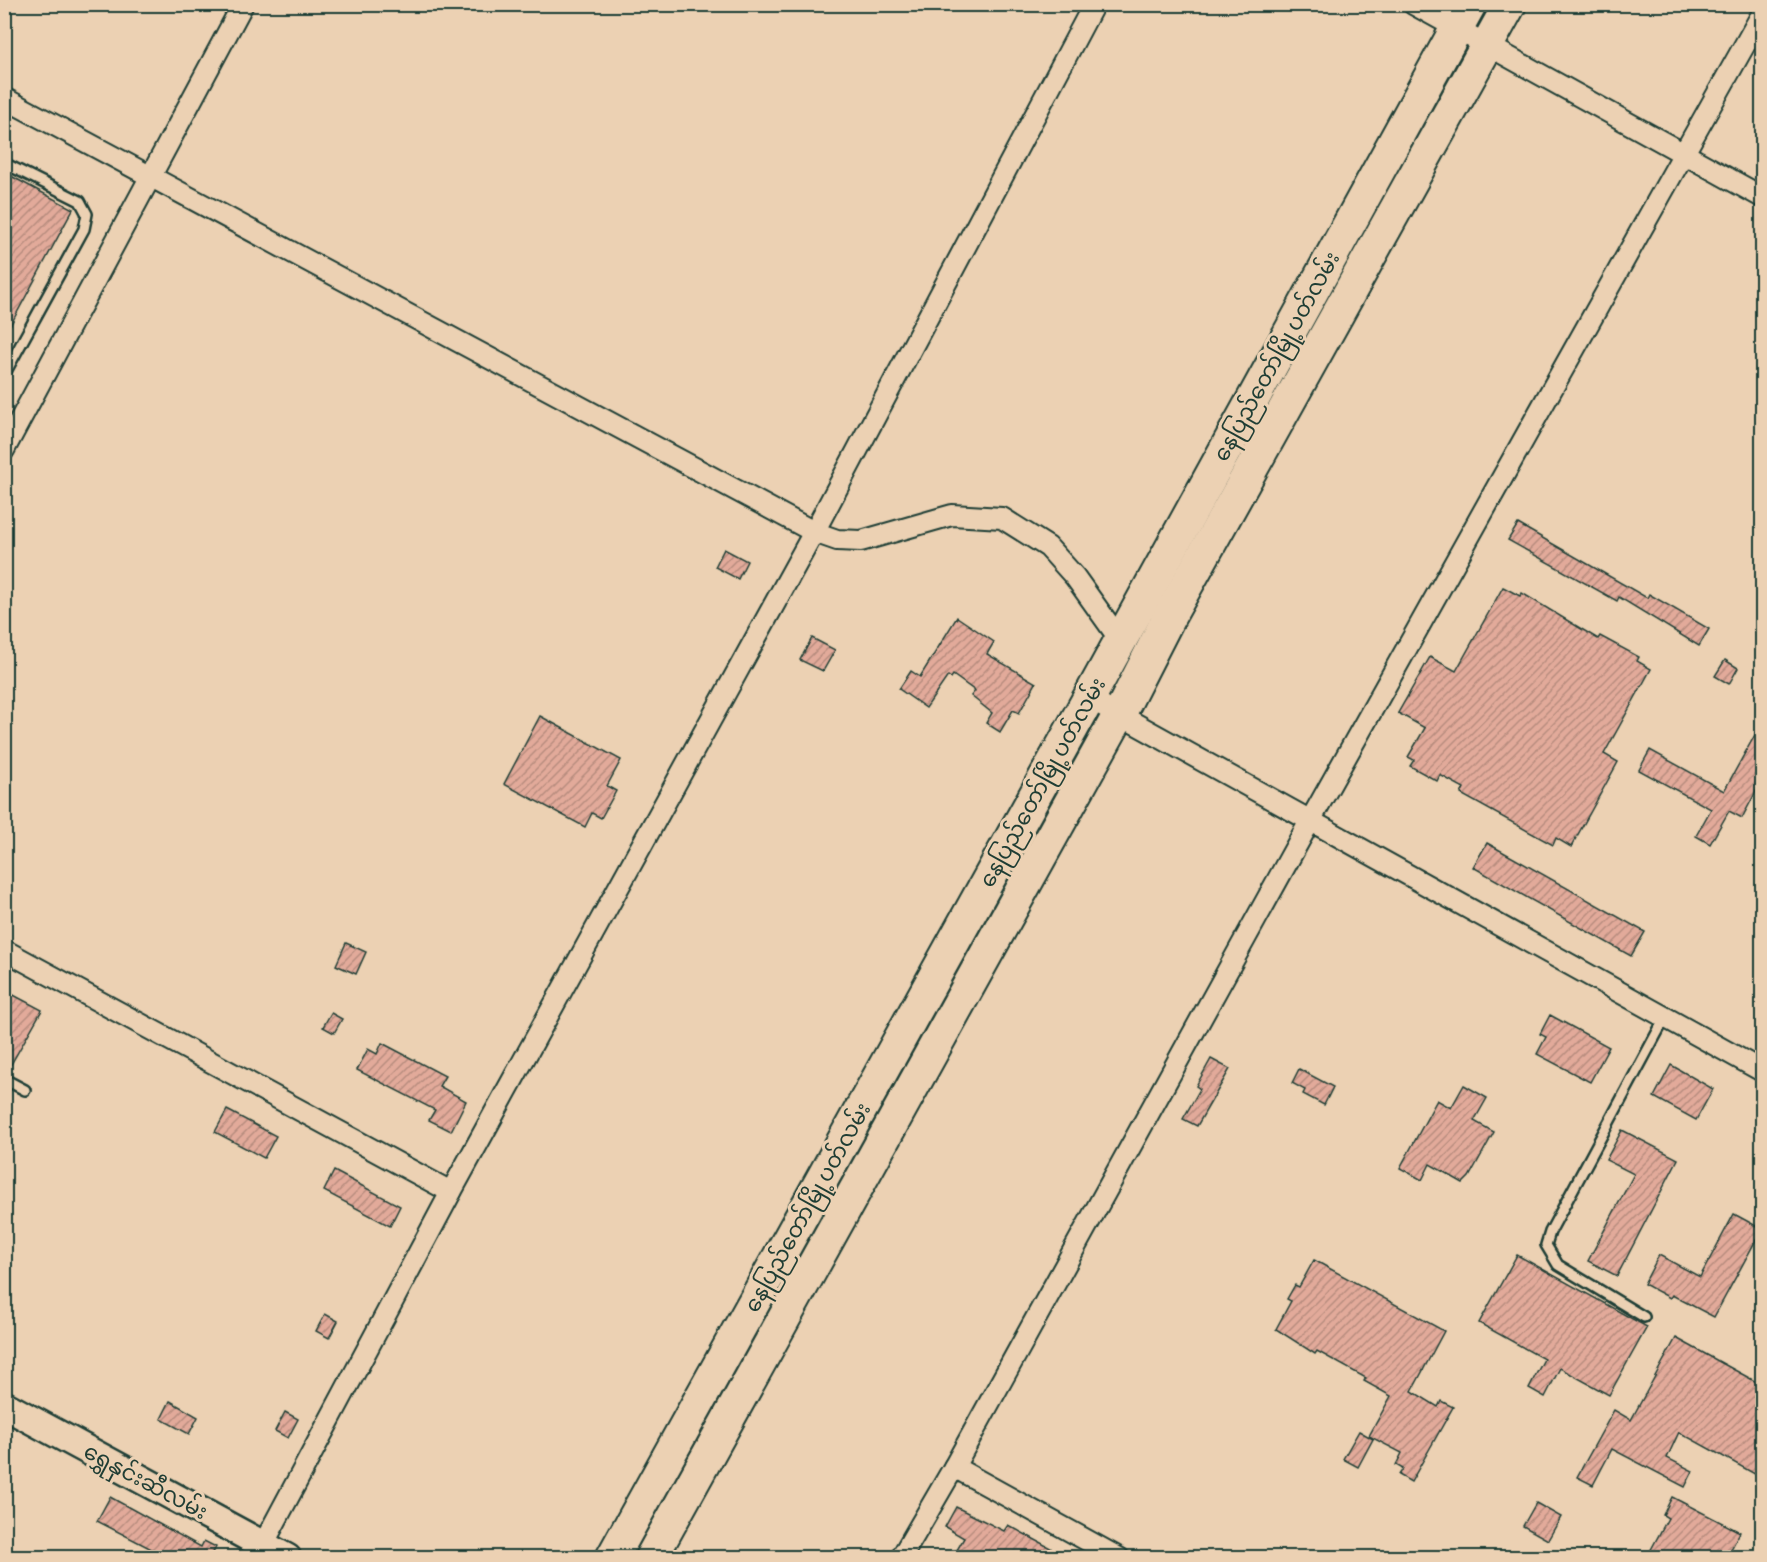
<svg xmlns="http://www.w3.org/2000/svg" width="1767" height="1562" viewBox="0 0 1767 1562" font-family="'Patrick Hand','Noto Sans Myanmar',sans-serif">
<style>
.building{fill:url(#building-hatch);stroke:#1f3d34;stroke-width:1.5}
.lines{fill:none;stroke-linecap:round;stroke-linejoin:round}
.lane-casing{stroke:#1f3d34;stroke-width:14}
.street-casing{stroke:#1f3d34;stroke-width:24}
.secondary-casing{stroke:#1f3d34;stroke-width:32}
.primary-casing{stroke:#1f3d34;stroke-width:36}
.lane{stroke:#ecd1b3;stroke-width:9}
.street{stroke:#ecd1b3;stroke-width:20}
.secondary{stroke:#ecd1b3;stroke-width:27}
.primary{stroke:#ecd1b3;stroke-width:32}
.labels{text-anchor:middle;stroke-width:6;stroke-linejoin:round;paint-order:stroke}
.street-label{font-size:22px;fill:#1f3d34;stroke:#ecd1b3}
</style>
<defs>
<pattern id="building-hatch" width="6" height="6" patternUnits="userSpaceOnUse" patternTransform="scale(1.5)"><rect width="6" height="6" fill="#e2aa9a"/><path d="M-1 1l2-2M0 6l6-6M5 7l2-2" fill="none" stroke="#b78c7e"/></pattern>
</defs>
<rect width="100%" height="100%" fill="#ecd1b3"/>
<filter id="ink" filterUnits="userSpaceOnUse"><feTurbulence type="fractalNoise" baseFrequency=".0167" numOctaves="2"/><feDisplacementMap in="SourceGraphic" scale="12" xChannelSelector="R" yChannelSelector="G"/><feConvolveMatrix kernelMatrix="1 2 1 2 8 2 1 2 1" color-interpolation-filters="sRGB"/></filter>
<g filter="url(#ink)">
<g class="building">
<polygon points="9,175 73,209 4,337 4,183"/>
<polygon points="1518,524 1647,598 1649,594 1709,629 1699,646 1619,597 1617,601 1508,540"/>
<polygon points="724,549 747,561 738,579 715,567"/>
<polygon points="1503,587 1520,596 1522,593 1598,639 1600,636 1639,657 1637,661 1651,669 1604,754 1618,762 1571,847 1556,838 1553,845 1461,794 1464,788 1440,775 1437,781 1410,766 1414,760 1408,757 1425,728 1398,713 1430,657 1456,671"/>
<polygon points="957,617 994,642 987,654 1036,683 1019,713 1013,710 1000,732 986,723 992,713 971,696 975,691 953,675 951,678 948,676 926,708 899,689 911,671 920,677"/>
<polygon points="812,638 835,650 823,671 800,660"/>
<polygon points="1725,660 1738,668 1729,684 1715,676"/>
<polygon points="540,716 621,760 607,786 616,791 601,818 592,813 585,827 504,784"/>
<polygon points="1762,722 1762,780 1742,818 1729,811 1710,844 1696,836 1711,809 1639,770 1650,750 1724,791"/>
<polygon points="1487,843 1645,932 1631,956 1473,867"/>
<polygon points="346,943 366,952 356,974 336,965"/>
<polygon points="4,990 42,1010 6,1073 4,1072"/>
<polygon points="331,1013 342,1019 334,1033 323,1027"/>
<polygon points="1550,1015 1609,1047 1590,1082 1537,1054 1546,1037 1540,1034"/>
<polygon points="382,1043 445,1076 439,1086 466,1101 451,1131 429,1120 435,1110 357,1070 368,1049 377,1054"/>
<polygon points="1211,1059 1230,1069 1197,1126 1183,1119 1200,1089 1196,1086"/>
<polygon points="1671,1065 1713,1089 1696,1120 1654,1097"/>
<polygon points="1299,1069 1333,1087 1324,1105 1303,1094 1305,1090 1292,1083"/>
<polygon points="1464,1085 1487,1098 1474,1121 1494,1132 1469,1177 1463,1183 1430,1164 1422,1180 1400,1168 1437,1100 1451,1108"/>
<polygon points="227,1110 276,1136 264,1158 215,1132"/>
<polygon points="1622,1130 1678,1159 1617,1276 1588,1261 1634,1174 1606,1160"/>
<polygon points="334,1171 400,1206 390,1226 324,1191"/>
<polygon points="1734,1214 1762,1229 1714,1317 1672,1295 1670,1298 1644,1284 1659,1255 1700,1277"/>
<polygon points="1517,1255 1647,1327 1609,1395 1560,1368 1545,1397 1529,1388 1544,1359 1479,1323"/>
<polygon points="1314,1260 1444,1331 1412,1391 1438,1407 1441,1401 1453,1407 1411,1482 1399,1475 1403,1469 1396,1465 1402,1453 1369,1436 1391,1396 1364,1381 1366,1378 1317,1351 1315,1354 1276,1329 1291,1301 1287,1299 1295,1285 1299,1287"/>
<polygon points="325,1314 338,1321 329,1338 316,1331"/>
<polygon points="1676,1338 1762,1385 1762,1478 1679,1432 1667,1458 1693,1471 1685,1487 1612,1449 1593,1485 1577,1477 1614,1410 1631,1420"/>
<polygon points="170,1401 198,1417 189,1434 161,1419"/>
<polygon points="285,1412 298,1419 288,1438 275,1431"/>
<polygon points="1359,1431 1373,1439 1358,1467 1343,1459"/>
<polygon points="110,1497 201,1547 204,1541 216,1547 213,1553 222,1557 167,1557 97,1521"/>
<polygon points="1672,1497 1740,1532 1727,1557 1647,1557 1668,1518 1663,1515"/>
<polygon points="1536,1503 1561,1517 1548,1540 1523,1526"/>
<polygon points="956,1507 1004,1531 1008,1525 1067,1557 953,1557 964,1538 945,1527"/>
</g>
<g class="lines">
<g class="lane-casing">
<g id="lane">
<polyline points="4,163 80,201 87,214 84,229 4,375"/>
<polyline points="4,1079 25,1090"/>
<polyline points="1644,1317 1558,1265 1546,1245 1550,1232 1665,1018"/>
</g>
</g>
<g class="street-casing">
<g id="street">
<polyline points="1413,4 1762,197"/>
<polyline points="4,98 814,532 837,540 861,541 952,515 1002,518 1048,547 1075,577 1120,640"/>
<polyline points="4,450 243,4"/>
<polyline points="1089,698 1762,1071"/>
<polyline points="4,950 451,1192"/>
<polyline points="954,1467 1310,821 1762,14"/>
<polyline points="256,1558 451,1192 814,532 1094,4"/>
<polyline points="901,1558 954,1467 1119,1558"/>
</g>
</g>
<g class="secondary-casing">
<polyline id="secondary" points="4,1405 287,1558"/>
</g>
<g class="primary-casing">
<g id="primary">
<polyline points="612,1558 1089,698 1470,4"/>
<polyline points="651,1558 1119,715 1169,617 1510,4"/>
</g>
</g>
<use href="#lane" class="lane"/>
<use href="#street" class="street"/>
<use href="#secondary" class="secondary"/>
<use href="#primary" class="primary"/>
</g>
</g>
<g class="labels">
<g class="street-label">
<text transform="translate(1276 356) rotate(-61)" y="8">နေပြည်တော်မြို့ပတ်လမ်း</text>
<text transform="translate(1042 782) rotate(-61)" y="8">နေပြည်တော်မြို့ပတ်လမ်း</text>
<text transform="translate(807 1207) rotate(-61)" y="8">နေပြည်တော်မြို့ပတ်လမ်း</text>
<text transform="translate(146 1481) rotate(28)" y="8">ရွှေနှင်းဆီလမ်း</text>
</g>
</g>
<rect width="1767" height="1562" fill="none" stroke="#ecd1b3" stroke-width="24"/>
<rect x="12" y="12" width="1743" height="1538" fill="none" stroke="#1f3d34" stroke-width="2" filter="url(#ink)"/>
</svg>
